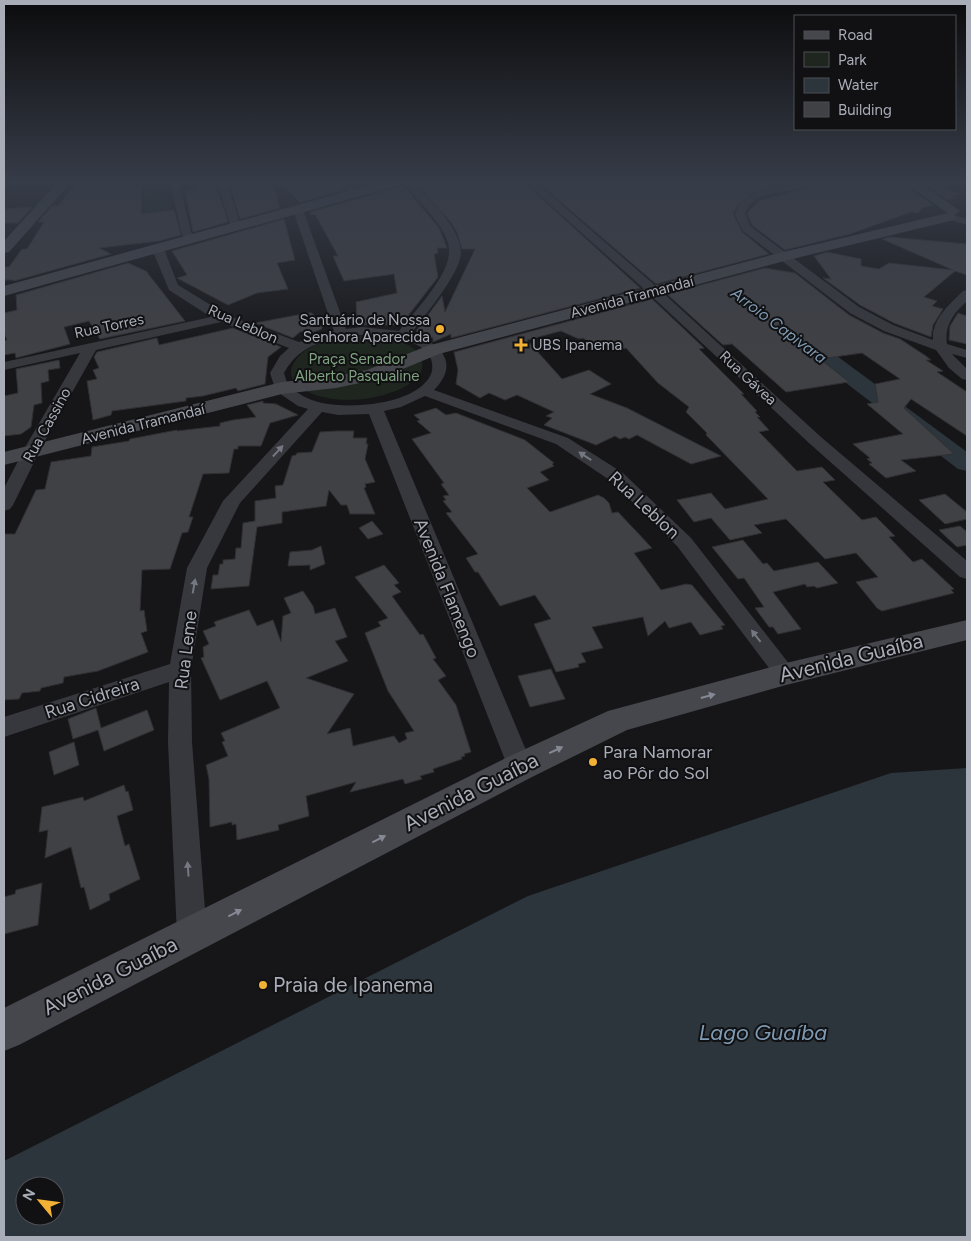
<svg xmlns="http://www.w3.org/2000/svg" width="971" height="1241" viewBox="0 0 971 1241" font-family="Figtree,sans-serif">
<style>
.green{fill:#1e261f}
.water{fill:#2c353c;fill-rule:evenodd}
.lines{fill:none;stroke-linecap:round;stroke-linejoin:round}
.river{fill:#2c353c;fill-rule:evenodd}
.building{fill:#404145;stroke:#303034}
.street{fill:#37383d;fill-rule:evenodd}
.secondary{fill:#45474d;fill-rule:evenodd}
.oneway{fill:#757881}
.oneway2{fill:#858993}
.poi-dot{fill:#f2b134;stroke:#111113;stroke-width:2}
.labels{text-anchor:middle;stroke-width:4;stroke-linejoin:round;paint-order:stroke}
.far-street-label{font-size:15px;fill:#a8adb8;stroke:#111113}
.far-poi-label{font-size:15px;fill:#a8adb8;stroke:#111113;text-anchor:end}
.far-park-label{font-size:15px;fill:#7fa381;stroke:#111113}
.far-water-label{font-size:16px;font-style:italic;fill:#7f9bb3;stroke:#111113}
.street-label{font-size:18px;fill:#a8adb8;stroke:#111113}
.poi-label{font-size:18px;fill:#a8adb8;stroke:#111113;text-anchor:start}
.near-street-label{font-size:21px;fill:#a8adb8;stroke:#111113}
.near-poi-label{font-size:21px;fill:#a8adb8;stroke:#111113;text-anchor:start}
.near-water-label{font-size:22px;font-style:italic;fill:#7f9bb3;stroke:#111113}
</style>
<rect width="100%" height="100%" fill="#161618"/>
<g class="green">
<polygon points="168,182 170,211 143,213 146,183"/>
<path d="M 361,336 C 374,336 387,337 399,341 C 422,349 433,368 409,384 C 383,402 317,409 294,381 C 291,378 290,372 292,367 C 302,342 338,338 361,336 Z"/>
</g>
<path class="water" d="M 967,768 L 967,1237 L 4,1237 L 4,1161 L 528,896 L 891,773 ZM 25,1186 L 55,1186 L 55,1216 L 25,1216 Z"/>
<g class="lines">
<polygon class="river" points="792,326 799,328 967,452 967,471 958,469 785,336 782,332 785,328"/>
</g>
<g class="building">
<polygon points="110,182 108,185 142,184 141,214 174,210 181,235 159,241 99,248 111,254 14,281 14,280 4,280 4,267 9,267 22,249 27,249 44,222 38,222 52,206 58,206 76,184"/>
<polygon points="193,182 215,182 228,222 193,232 185,191 197,188"/>
<polygon points="229,182 272,182 280,208 240,219"/>
<polygon points="279,182 341,182 345,190 300,202"/>
<polygon points="425,182 523,182 640,288 451,338 451,334 433,342 433,338 416,331 442,296 445,312 475,249 462,249 457,232 451,222 417,184"/>
<polygon points="538,182 594,183 784,182 750,194 737,206 733,214 742,232 769,254 656,284"/>
<polygon points="815,182 904,184 933,205 922,208 918,213 911,212 850,234 785,250 752,225 747,213 759,201 806,188"/>
<polygon points="935,182 959,195 950,195 955,198 947,200 923,183"/>
<polygon points="403,185 439,228 447,248 437,248 438,253 434,254 438,277 401,325 362,325 361,320 357,320 356,302 397,293 394,274 344,281 333,256 338,256 315,214 311,215 310,212 400,187"/>
<polygon points="32,207 18,223 4,223 4,209"/>
<polygon points="284,219 295,260 277,263 288,289 257,293 228,305 177,278 187,275 172,251"/>
<polygon points="890,237 967,244 967,275 955,271 924,297 937,301 932,306 943,309 933,325 931,337 894,323 860,305 823,278 831,279 814,256 827,252 861,259 861,266 879,269 889,263 953,270 882,239"/>
<polygon points="128,263 146,271 185,321 100,339 89,321 64,327 70,344 16,358 15,353 4,355 4,341 7,340 4,333 4,313 17,310 16,295"/>
<polygon points="765,268 795,273 849,315 883,333 900,339 926,356 931,360 926,360 943,371 937,372 967,392 967,436 911,399 904,408 954,454 901,460 916,471 886,478 869,464 872,463 867,459 870,458 853,444 903,434 867,404 878,402 875,384 900,379 862,353 820,359 849,382 786,392 732,344 723,345 667,294"/>
<polygon points="652,299 704,348 699,349 744,394 741,394 757,411 755,412 760,417 757,417 769,430 759,432 797,471 822,467 835,480 823,482 862,520 876,517 895,536 889,537 913,562 922,559 954,589 951,590 954,593 882,611 877,608 856,582 878,577 856,553 825,559 786,519 754,525 762,533 730,540 711,518 694,522 677,500 711,493 725,509 768,499 706,435 707,433 686,412 689,407 658,383 626,348 615,351 608,345 598,348 583,338 579,339 561,331 527,340 562,379 589,370 611,384 590,394 627,408 721,456 691,464 637,435 629,439 625,437 620,439 615,436 596,445 544,425 552,418 546,416 554,412 517,395 505,400 489,393 480,398 456,384 458,370 454,352"/>
<polygon points="308,313 312,313 323,327 321,328 322,329 305,335 301,331 293,338 255,323"/>
<polygon points="958,313 967,316 967,344 949,340 950,326"/>
<polygon points="233,328 281,347 268,357 265,384 238,391 236,388 203,396 186,398 186,401 112,411 111,415 93,420 87,381 97,379 93,370 99,368 94,357 97,352 157,338 159,345"/>
<polygon points="59,360 60,368 48,370 49,381 41,383 42,403 34,405 31,427 21,434 4,436 4,396 18,393 16,369"/>
<polygon points="263,401 263,403 276,404 298,415 270,423 261,446 238,446 238,449 234,449 229,473 203,474 189,517 193,517 188,532 182,533 170,569 142,570 140,611 144,610 147,631 141,633 148,652 98,671 64,677 63,683 41,688 40,691 22,693 19,699 4,700 4,534 15,534 36,490 45,489 51,462 91,456 92,447 129,441 130,439 177,430 177,431 220,426 220,423 233,420 256,417 247,405"/>
<polygon points="436,408 446,415 456,413 525,440 554,463 552,464 554,466 540,472 549,480 527,488 550,512 598,495 604,498 609,503 612,513 618,512 652,548 634,553 661,590 686,584 692,585 725,625 721,626 723,629 700,635 691,622 669,628 665,621 648,636 643,617 592,627 603,648 581,653 586,662 578,664 579,667 556,672 534,624 551,619 535,595 500,606 478,572 475,572 466,558 478,554 446,513 452,512 443,501 446,500 443,496 449,495 441,484 444,483 412,439 431,433 417,421 420,420 414,415"/>
<polygon points="337,431 354,431 353,438 367,438 366,444 368,444 365,459 375,482 365,484 366,487 364,488 375,514 350,514 347,505 341,505 329,490 326,506 282,512 282,523 257,527 249,586 211,589 213,575 218,575 220,564 223,564 223,560 235,559 236,548 241,548 243,523 255,521 255,501 276,498 275,486 283,485 292,456 296,455 297,453 312,452 320,432"/>
<polygon points="945,494 967,512 967,519 945,524 919,500"/>
<polygon points="372,521 383,534 368,539 359,528"/>
<polygon points="960,526 967,532 967,545 957,547 939,530"/>
<polygon points="743,540 763,564 767,563 774,571 818,562 838,583 817,588 814,586 807,587 805,584 773,592 801,629 778,634 773,627 769,627 755,608 764,607 744,578 738,579 712,547"/>
<polygon points="321,546 325,564 310,570 310,565 288,566 290,552 312,550"/>
<polygon points="384,565 399,583 394,585 401,592 392,596 420,635 423,634 436,658 433,659 446,676 438,680 456,705 471,752 464,754 465,756 461,757 462,759 433,769 434,772 420,776 422,779 405,784 403,779 350,792 356,782 306,796 309,816 278,825 279,830 237,840 236,824 232,825 232,822 210,827 209,779 206,765 228,756 222,742 225,741 221,733 280,708 267,681 220,700 201,658 204,657 203,647 209,644 203,631 216,626 214,622 249,610 257,626 273,620 281,642 283,616 291,613 284,598 303,591 313,606 315,614 335,608 347,637 335,641 348,661 306,678 354,694 327,734 350,728 353,746 394,736 399,743 407,739 405,733 414,731 388,691 365,633 381,626 378,622 388,618 355,577"/>
<polygon points="551,669 565,699 530,707 518,676"/>
<polygon points="96,708 101,728 147,710 154,730 104,751 98,730 73,739 68,719"/>
<polygon points="74,742 79,765 54,775 49,752"/>
<polygon points="124,785 126,792 128,791 133,810 117,816 125,846 129,844 140,879 109,894 110,900 90,910 84,887 81,888 71,847 45,858 48,830 39,832 42,807 83,797 84,801"/>
<polygon points="42,883 38,925 4,934 4,897 15,894 16,890"/>
</g>
<g class="lines">
<g class="street">
<polygon points="170,182 179,184 191,232 195,240 194,242 186,242 181,232"/>
<polygon points="217,182 227,182 241,227 240,229 232,229 231,227"/>
<polygon points="343,182 352,182 358,194 356,196 350,196"/>
<path d="M 403,182 L 413,182 C 429,199 460,227 461,252 C 461,273 424,316 411,334 C 440,342 461,363 434,390 L 568,438 L 623,473 L 691,538 L 797,674 L 794,680 L 786,683 L 778,680 L 677,546 L 611,481 L 556,444 L 425,396 L 401,407 L 384,411 L 533,767 L 529,775 L 520,778 L 511,775 L 369,414 L 338,415 L 322,412 L 240,503 L 207,568 L 191,669 L 192,742 L 207,935 L 203,946 L 192,950 L 181,946 L 177,935 L 168,742 L 169,682 L 4,737 L 4,717 L 170,664 L 187,568 L 223,501 L 308,409 L 298,406 L 276,391 L 270,373 L 280,356 L 289,348 L 221,322 L 96,350 L 43,444 L 13,505 L 10,509 L 4,511 L 4,488 L 27,444 L 80,353 L 4,370 L 4,362 L 211,317 L 169,290 L 152,249 L 158,246 L 164,249 L 178,285 L 227,315 L 299,342 L 334,331 L 293,210 L 298,207 L 303,210 L 346,329 L 362,327 L 399,331 C 414,312 448,277 449,253 C 450,243 444,232 438,224 C 428,209 414,197 403,182 ZM 362,335 C 381,336 424,338 431,359 C 433,366 433,372 429,378 C 411,405 351,409 322,403 C 309,400 298,394 288,386 L 284,373 C 301,342 330,339 362,335 Z"/>
<polygon points="525,182 535,182 650,281 821,437 967,561 967,579 960,577 809,443 642,287"/>
<path d="M 794,182 L 813,182 C 794,195 756,187 745,213 L 750,226 L 859,307 L 893,325 L 933,340 C 931,320 950,304 963,291 L 967,290 L 967,301 C 954,313 944,325 947,344 L 967,350 L 967,358 L 952,354 L 967,369 L 967,380 L 962,379 L 949,368 L 936,350 L 884,331 L 850,313 L 743,231 L 735,215 C 740,191 774,187 794,182 Z"/>
<polygon points="951,214 967,219 967,225 947,219 946,217"/>
</g>
<g class="secondary">
<polygon points="58,182 71,182 9,252 4,253 4,241"/>
<polygon points="381,182 402,182 400,185 4,296 4,286"/>
<polygon points="904,182 919,182 960,211 954,215 956,217 954,220 788,260 439,354 379,379 336,388 282,394 4,465 4,452 282,382 336,376 367,370 427,346 779,253 948,213"/>
<polygon points="967,620 967,640 786,685 627,730 532,777 19,1045 4,1051 4,1008 508,757 608,711 786,663"/>
</g>
</g>
<defs><path id="oneway-solid" d="M-6-.8H1V-3.2L6.5 0L1 3.2V.8H-6Z" transform="scale(1.25)"/></defs>
<g class="oneway">
<use href="#oneway-solid" transform="translate(278 451) rotate(-47)"/>
<use href="#oneway-solid" transform="translate(585 456) rotate(-147)"/>
<use href="#oneway-solid" transform="translate(194 586) rotate(-80)"/>
<use href="#oneway-solid" transform="translate(756 636) rotate(-128)"/>
<use href="#oneway-solid" transform="translate(188 869) rotate(-94)"/>
</g>
<g class="oneway2">
<use href="#oneway-solid" transform="translate(708 696) rotate(-15)"/>
<use href="#oneway-solid" transform="translate(556 750) rotate(-25)"/>
<use href="#oneway-solid" transform="translate(379 839) rotate(-27)"/>
<use href="#oneway-solid" transform="translate(235 913) rotate(-27)"/>
</g>
<linearGradient id="sky" x2="0" y2="1"><stop stop-color="#0c0c0d"/><stop offset="0.51" stop-color="#363c48"/><stop offset="1" stop-color="#363c48" stop-opacity="0"/></linearGradient>
<rect width="971" height="356" fill="url(#sky)"/>
<g class="poi-dot">
<circle cx="440" cy="329" r="5"/>
<path d="M518.5 337.5h5v5h5v5h-5v5h-5v-5h-5v-5h5z"/>
<circle cx="593" cy="762" r="5"/>
<circle cx="263" cy="985" r="5"/>
</g>
<g class="labels">
<g class="far-street-label">
<text transform="translate(632 297) rotate(-15)" y="5">Avenida Tramandaí</text>
<text transform="translate(243 324) rotate(24)" y="5">Rua Leblon</text>
<text transform="translate(109 326) rotate(-12)" y="5">Rua Torres</text>
<text transform="translate(748 378) rotate(43)" y="5">Rua Gávea</text>
<text transform="translate(143 424) rotate(-14)" y="5">Avenida Tramandaí</text>
<text transform="translate(47 425) rotate(-61)" y="5">Rua Cassino</text>
</g>
<g class="far-poi-label">
<text x="430" y="325">Santuário de Nossa<tspan x="430" dy="17">Senhora Aparecida</tspan></text>
<text x="532" y="350" text-anchor="start">UBS Ipanema</text>
</g>
<g class="far-park-label">
<text x="357" y="364">Praça Senador<tspan x="357" dy="17">Alberto Pasqualine</tspan></text>
</g>
<g class="far-water-label">
<text transform="translate(779 325) rotate(37)" y="6">Arroio Capivara</text>
</g>
<g class="street-label">
<text transform="translate(644 505) rotate(43)" y="6">Rua Leblon</text>
<text transform="translate(447 588) rotate(68)" y="6">Avenida Flamengo</text>
<text transform="translate(186 650) rotate(-83)" y="6">Rua Leme</text>
<text transform="translate(92 698) rotate(-18)" y="6">Rua Cidreira</text>
</g>
<g class="poi-label">
<text x="603" y="758">Para Namorar<tspan x="603" dy="21">ao Pôr do Sol</tspan></text>
</g>
<g class="near-street-label">
<text transform="translate(851 658) rotate(-14)" y="7">Avenida Guaíba</text>
<text transform="translate(471 792) rotate(-27)" y="7">Avenida Guaíba</text>
<text transform="translate(110 976) rotate(-27)" y="7">Avenida Guaíba</text>
</g>
<g class="near-poi-label">
<text x="273" y="992">Praia de Ipanema</text>
</g>
<g class="near-water-label">
<text x="763" y="1040">Lago Guaíba</text>
</g>
</g>
<rect width="971" height="1241" fill="none" stroke="#a8adb8" stroke-width="10"/>
<rect x="794" y="15" width="162" height="115" fill="#111113" stroke="#4d4f55"/>
<rect x="804" y="31" width="25" height="8" fill="#45474d" stroke="#4d4f55"/>
<text x="838" y="40" font-size="15" fill="#a8adb8">Road</text>
<rect x="804" y="52" width="25" height="15" fill="#1e261f" stroke="#4d4f55"/>
<text x="838" y="65" font-size="15" fill="#a8adb8">Park</text>
<rect x="804" y="78" width="25" height="15" fill="#2c353c" stroke="#4d4f55"/>
<text x="838" y="90" font-size="15" fill="#a8adb8">Water</text>
<rect x="804" y="102" width="25" height="15" fill="#404145" stroke="#4d4f55"/>
<text x="838" y="115" font-size="15" fill="#a8adb8">Building</text>
<g transform="translate(40 1201) rotate(299)"><circle r="24" fill="#111113" stroke="#4d4f55"/>
<path d="M0-4L9 19L0 12L-9 19Z" fill="#f2b134"/>
<text y="-8" font-size="14" font-weight="bold" text-anchor="middle" fill="#a8adb8">N</text>
</g>
</svg>
